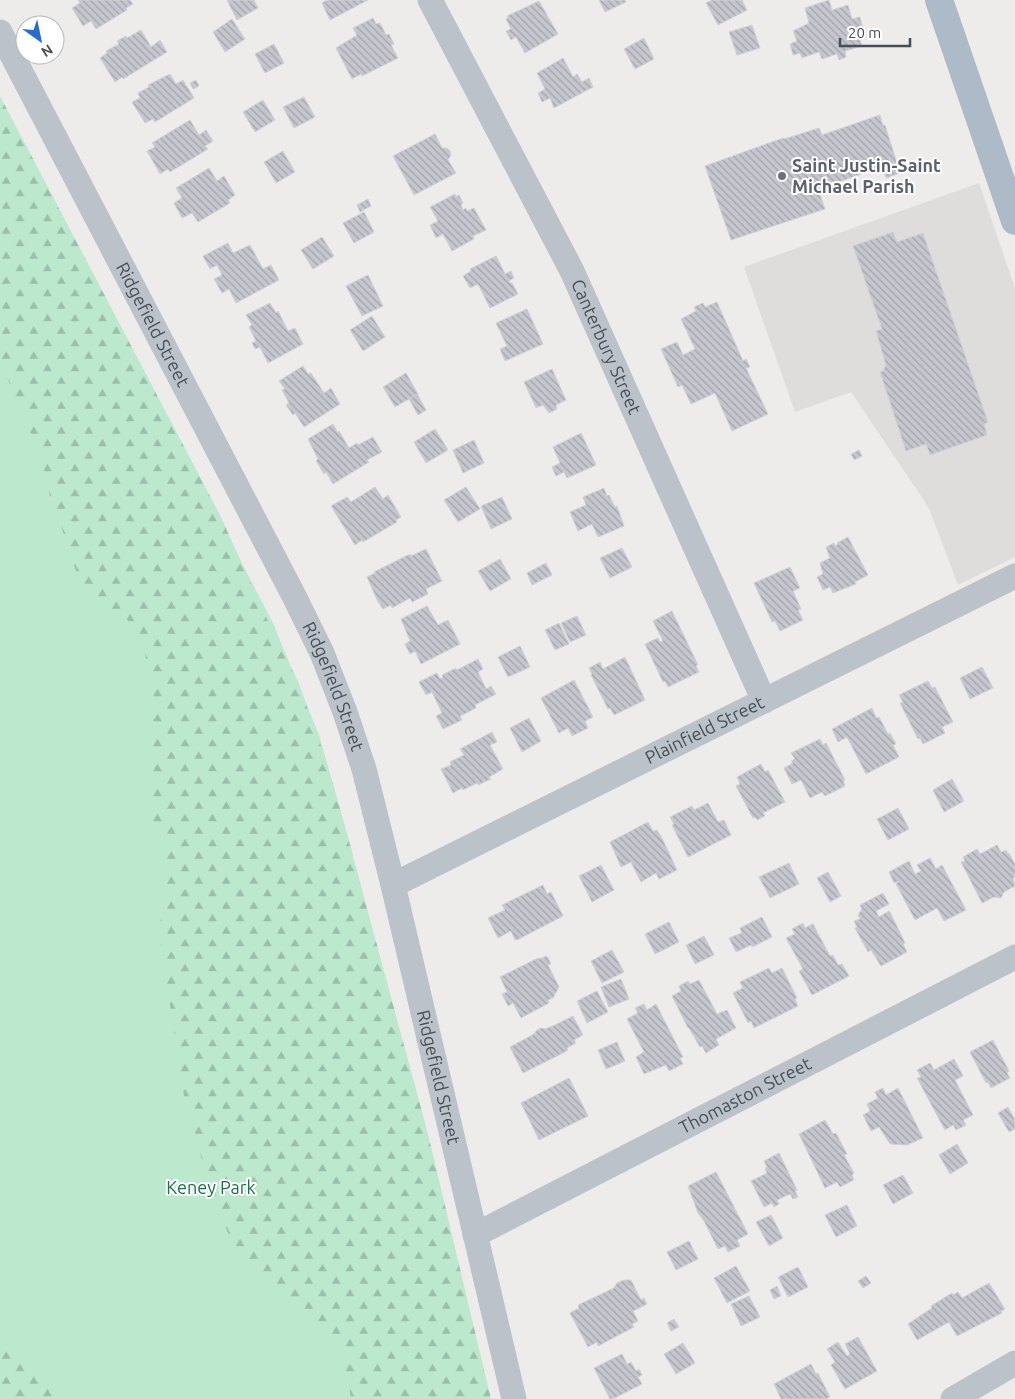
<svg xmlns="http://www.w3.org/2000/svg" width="1015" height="1399" viewBox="0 0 1015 1399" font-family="Ubuntu,sans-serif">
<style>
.education{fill:#dfdcdc}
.green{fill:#bce9ce}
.forest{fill:url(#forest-firs)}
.building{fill:url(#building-back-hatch);stroke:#d0d2d7}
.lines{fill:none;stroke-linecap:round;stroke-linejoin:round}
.minor{stroke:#bbc2ca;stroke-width:25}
.major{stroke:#adbac8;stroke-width:28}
.worship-dot{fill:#6b7280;stroke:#fff;stroke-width:2}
.labels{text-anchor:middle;stroke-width:4;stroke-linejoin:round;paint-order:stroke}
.worship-label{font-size:18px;font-weight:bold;fill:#5b616d;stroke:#fff;text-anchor:start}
.street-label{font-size:18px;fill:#464e57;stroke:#fff}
.park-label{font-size:18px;fill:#1e7049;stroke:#fff}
</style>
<defs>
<pattern id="forest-firs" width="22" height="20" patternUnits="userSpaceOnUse" patternTransform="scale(1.25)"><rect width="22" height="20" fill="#bce9ce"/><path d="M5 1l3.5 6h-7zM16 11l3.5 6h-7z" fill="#9bbfaa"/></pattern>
<pattern id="building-back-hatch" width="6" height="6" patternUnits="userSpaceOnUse" patternTransform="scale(1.25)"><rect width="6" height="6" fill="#c6c7ce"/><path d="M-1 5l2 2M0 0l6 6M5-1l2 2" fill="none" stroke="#a3a4aa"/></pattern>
</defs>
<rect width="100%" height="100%" fill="#eeebeb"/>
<polygon class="education" points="979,183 1015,288 1015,557 958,585 930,511 923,499 851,392 795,412 744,267"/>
<polygon class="green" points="0,98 273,623 319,735 352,851 360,899 478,1399 0,1399"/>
<g class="forest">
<polygon points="0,96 220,515 270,626 298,681 327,763 347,834 428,1134 491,1399 351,1399 347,1373 342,1356 333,1343 323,1330 294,1311 274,1283 237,1247 227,1231 210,1179 203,1164 184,1096 159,933 165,884 163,849 159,834 151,818 149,801 149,765 154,730 150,713 150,696 146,659 143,642 135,627 122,615 107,608 92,599 81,586 59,520 52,505 41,458 0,361"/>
<polygon points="0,1342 21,1355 73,1399 0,1399"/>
</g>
<g class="building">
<polygon points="78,0 130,0 133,4 126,8 127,10 96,29 91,21 83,26 72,8 80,3"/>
<polygon points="227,0 254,0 258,8 237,20"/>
<polygon points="327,0 368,0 330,20 322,3"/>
<polygon points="599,0 625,0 626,2 605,12"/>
<polygon points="712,0 742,0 747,10 718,25 706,3"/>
<polygon points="829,0 832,10 848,5 852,19 860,17 863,29 857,31 862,46 845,51 846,57 839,60 837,54 822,59 819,52 802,58 800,53 793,55 790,44 797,41 793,31 809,23 805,8"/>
<polygon points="539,1 558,34 525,53 516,37 511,40 506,31 511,29 506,19 508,18 507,16"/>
<polygon points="373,18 376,24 380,23 386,35 389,34 394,44 391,45 398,58 362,76 361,74 352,79 336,48 357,35 353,28"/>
<polygon points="232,19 245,39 225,52 213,32"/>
<polygon points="752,25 760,48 737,55 729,32"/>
<polygon points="141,30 151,47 160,40 167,52 123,79 122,77 115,82 100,58 107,53 106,51 119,44 117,41 126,36 127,38"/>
<polygon points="644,38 654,59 635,69 624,49"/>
<polygon points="274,44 284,63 265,73 255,54"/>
<polygon points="563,58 573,77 577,74 582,82 589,78 593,87 554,108 550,98 542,102 538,93 545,89 537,73"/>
<polygon points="170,74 176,84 183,80 194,98 155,122 153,119 145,123 132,102 140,98 138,93 149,87 148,85"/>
<polygon points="196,80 199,86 193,89 190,83"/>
<polygon points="304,97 315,117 294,128 283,107"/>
<polygon points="263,100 275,120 255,132 243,112"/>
<polygon points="880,115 883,126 885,125 900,173 886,178 882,167 818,189 825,209 731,240 705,166 783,138 784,139 819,128 822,135"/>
<polygon points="190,120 199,135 206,130 213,141 205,146 208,149 170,172 168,169 160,174 147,151 155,147 152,143"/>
<polygon points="435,134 442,148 447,148 450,151 451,155 448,160 456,173 414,195 393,156"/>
<polygon points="283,151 295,172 276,183 264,162"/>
<polygon points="209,168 217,181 224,176 235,195 228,200 230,203 198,222 192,213 182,218 174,203 182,198 176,188"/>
<polygon points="455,194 456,197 459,195 463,203 461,205 463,210 466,208 467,211 474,208 486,230 473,236 474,239 452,251 443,234 436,238 430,225 438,221 430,207"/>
<polygon points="368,199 371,206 360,212 357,205"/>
<polygon points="364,212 374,232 354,243 343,223"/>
<polygon points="893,232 897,242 923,233 988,422 984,424 987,435 930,455 926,444 906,451 880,372 883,371 886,365 876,331 882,329 853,246"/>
<polygon points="322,237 334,256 313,269 301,250"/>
<polygon points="228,243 233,253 250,245 263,269 271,265 279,280 236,303 229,289 222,293 214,279 222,275 217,265 210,269 203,256"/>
<polygon points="496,256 505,274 511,271 514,278 509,281 510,283 512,283 518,294 490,308 478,284 470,288 463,276 471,271 470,269"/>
<polygon points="368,275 383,306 362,316 346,286"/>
<polygon points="717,302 743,361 746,359 750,367 746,368 768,414 732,431 715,393 691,404 682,385 678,387 661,349 677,342 683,355 695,349 681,319 696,311 694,307 703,303 705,307"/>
<polygon points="270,303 276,313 278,311 288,331 295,328 303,344 268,363 260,347 255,349 252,343 256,341 249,327 252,325 246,315"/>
<polygon points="527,309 543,344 505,361 500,349 507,346 496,323"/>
<polygon points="372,316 385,337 363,351 350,330"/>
<polygon points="303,366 308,374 311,373 324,393 331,388 340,404 304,427 295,413 293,415 286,405 289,403 282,390 285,389 279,381"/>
<polygon points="552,369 566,400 556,405 557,409 549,413 543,405 536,408 524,382"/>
<polygon points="406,373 418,394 395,407 383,387"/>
<polygon points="417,394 426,410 418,415 409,399"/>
<polygon points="333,424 338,433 339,431 349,448 357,443 358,445 373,437 382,452 367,460 369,462 333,484 326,472 324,474 316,461 318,459 308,439"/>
<polygon points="435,429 448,450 426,463 414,442"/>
<polygon points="581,433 596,465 567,478 564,472 556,476 552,467 560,463 553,447"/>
<polygon points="474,440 484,463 463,473 453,450"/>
<polygon points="859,450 862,456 854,460 851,454"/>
<polygon points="375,487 383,499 388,495 401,517 396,520 397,522 363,542 362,540 355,545 331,506 347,497 351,502"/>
<polygon points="466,487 480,509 458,522 444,500"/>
<polygon points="604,488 607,496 609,495 615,507 617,506 624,526 598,537 592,524 578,531 570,512 586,505 583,497"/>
<polygon points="502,497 512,519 491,529 481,506"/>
<polygon points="848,537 868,575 855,582 856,584 833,593 830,587 823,590 817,577 823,574 820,563 830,558 826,547 834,543 835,546 838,544 837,543"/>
<polygon points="622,548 632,567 610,578 600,558"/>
<polygon points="426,549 442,581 426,589 428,594 412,602 410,598 392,608 391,605 383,609 377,600 367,577 375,573 374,572 410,554 411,556"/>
<polygon points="500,559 511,579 490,591 478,571"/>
<polygon points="546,563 552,575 532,585 527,573"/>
<polygon points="790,567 800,588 793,591 801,609 798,610 803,620 780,631 775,621 772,622 754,583"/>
<polygon points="427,606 438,625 448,620 460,644 421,664 415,651 410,654 405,644 410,641 401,619"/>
<polygon points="672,611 698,665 696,666 699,672 668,687 665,681 663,682 645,644 658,638 660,642 663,641 653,621"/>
<polygon points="577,616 586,635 570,642 561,623"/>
<polygon points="559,623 569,644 555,650 545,630"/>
<polygon points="520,646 530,667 508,677 498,657"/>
<polygon points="625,657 645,700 614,715 610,708 608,709 591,675 592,674 589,668 600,662 603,669"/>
<polygon points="478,659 483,669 478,672 486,689 491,686 496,694 475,705 476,708 460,716 462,720 443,729 436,716 442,713 432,692 426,695 419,682 437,673 440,679 443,677 442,675 456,668 457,670"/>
<polygon points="982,667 993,688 970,699 960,678"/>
<polygon points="574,680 593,717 585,721 588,728 572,736 568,728 559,733 541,698"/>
<polygon points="928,681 932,688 935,687 953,722 942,727 945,733 923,744 920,738 918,739 900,703 903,702 899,695"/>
<polygon points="872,708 876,718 879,717 888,734 890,733 896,744 893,745 899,757 866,774 847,737 838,742 832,729"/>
<polygon points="529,718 541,741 522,752 510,728"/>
<polygon points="492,732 497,742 490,745 503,769 489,777 491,779 478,785 477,783 463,790 462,788 453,793 441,769 451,765 450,762 464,755 460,749"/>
<polygon points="820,739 823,745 826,743 845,780 843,781 845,786 825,796 822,792 810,798 801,780 792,784 784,768 793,763 791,761 795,759 791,753"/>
<polygon points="761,764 765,772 768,770 785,802 763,813 765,816 757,820 755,817 753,818 736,786 740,784 737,777"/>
<polygon points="952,779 964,801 944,812 933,790"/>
<polygon points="708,803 718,822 724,820 731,835 688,857 672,825 674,824 670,817 692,806 694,810"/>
<polygon points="898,808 909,829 888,840 877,819"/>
<polygon points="648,822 653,831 657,830 662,838 677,870 659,879 656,873 641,882 631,862 621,867 610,842"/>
<polygon points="997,845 1001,852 1006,850 1008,854 1009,853 1015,864 1015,877 1013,878 1015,886 1004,892 1001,898 994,897 982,903 961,862 965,861 963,857 977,849 980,854"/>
<polygon points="930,858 936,869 942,865 966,910 944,921 937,908 915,920 896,884 899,881 894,883 889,872 909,861 915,874 921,871 917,865"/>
<polygon points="789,863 799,884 770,898 759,877"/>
<polygon points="601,865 614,890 592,902 579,876"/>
<polygon points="828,872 841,896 830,902 817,878"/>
<polygon points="543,885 547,894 551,892 563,916 519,939 515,940 511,931 498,938 488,918 505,910 502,905"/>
<polygon points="883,893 889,904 876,911 879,917 889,911 891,914 905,943 903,944 907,952 881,966 871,950 868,952 855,928 857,927 854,921 860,919 858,915 862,909 860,905"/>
<polygon points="762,917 772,937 752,947 751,945 736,952 729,938 742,933 740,928"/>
<polygon points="669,922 679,942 655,954 645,934"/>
<polygon points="803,923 805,928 813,924 830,956 833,955 838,965 842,964 849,976 812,995 799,971 803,969 786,938 795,934 792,929"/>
<polygon points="704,936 714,955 695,964 686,945"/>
<polygon points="612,950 624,972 602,983 591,961"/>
<polygon points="547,956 551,964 548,965 559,987 553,998 548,1000 549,1003 521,1018 513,1003 508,1006 502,994 507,992 500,977 538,958 539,959"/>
<polygon points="769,968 772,973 782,968 797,998 795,999 798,1006 754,1028 751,1021 748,1023 733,993 743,988 740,982"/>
<polygon points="621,979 629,999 609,1007 601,987"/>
<polygon points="699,980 717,1014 727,1010 736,1028 716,1039 719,1045 706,1053 702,1046 700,1047 689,1028 688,1028 672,996 681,991 679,986 688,981 690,984"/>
<polygon points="597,991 608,1012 587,1023 577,1001"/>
<polygon points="644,1004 647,1010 656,1004 683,1057 680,1058 683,1064 669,1071 666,1065 644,1074 636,1057 644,1052 627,1019 638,1013 635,1008"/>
<polygon points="573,1016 583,1035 574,1040 576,1043 567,1048 568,1050 563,1053 523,1073 510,1047 534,1034 537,1030 541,1028 545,1029 555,1025"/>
<polygon points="993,1040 1009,1071 1007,1073 1010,1078 991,1088 988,1082 986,1083 970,1052"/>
<polygon points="617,1042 625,1061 606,1069 598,1050"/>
<polygon points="954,1059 963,1076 955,1080 973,1115 963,1120 966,1125 956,1130 953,1125 945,1130 917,1078 921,1077 917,1070 930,1063 934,1070"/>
<polygon points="569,1078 588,1116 539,1140 521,1103"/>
<polygon points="883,1088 886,1095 898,1088 923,1138 907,1145 890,1144 879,1127 871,1131 863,1115 870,1111 867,1104 878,1098 875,1092"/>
<polygon points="1008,1107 1015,1120 1015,1129 1009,1132 998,1113"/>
<polygon points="825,1120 833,1134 836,1133 847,1154 844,1155 854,1173 852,1175 854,1180 840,1187 837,1182 825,1188 799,1134"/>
<polygon points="957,1144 968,1163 950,1174 939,1155"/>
<polygon points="779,1153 797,1190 795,1191 798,1197 793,1199 790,1194 777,1200 779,1204 774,1207 772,1203 764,1207 751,1181 767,1173 765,1169 767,1167 764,1161"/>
<polygon points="716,1172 748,1234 737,1240 740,1246 728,1252 725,1246 718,1249 704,1221 698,1213 688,1186"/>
<polygon points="903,1175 913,1193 893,1204 883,1185"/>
<polygon points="847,1205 857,1226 836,1237 825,1215"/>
<polygon points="771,1215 783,1238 769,1246 756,1222"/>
<polygon points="689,1241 698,1259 676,1270 667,1252"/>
<polygon points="736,1266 750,1291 727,1303 714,1278"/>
<polygon points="798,1267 808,1287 788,1297 778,1277"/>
<polygon points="866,1276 871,1283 863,1288 858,1281"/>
<polygon points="624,1280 631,1280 641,1300 644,1298 647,1304 633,1311 638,1321 632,1324 634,1327 598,1346 597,1342 588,1347 570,1313 579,1308 578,1305 614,1288 617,1283"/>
<polygon points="989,1283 1005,1309 1001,1311 1002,1313 957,1336 949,1322 917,1340 908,1324 932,1308 931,1306 952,1293 953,1295 958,1292 962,1298"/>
<polygon points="777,1286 781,1296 774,1299 770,1290"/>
<polygon points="749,1296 760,1317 741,1326 731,1304"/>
<polygon points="674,1319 679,1327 671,1331 667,1323"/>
<polygon points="858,1337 877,1371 845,1389 831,1365 835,1362 827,1349 838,1342 847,1356 850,1354 845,1344"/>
<polygon points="683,1343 695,1363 676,1374 664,1354"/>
<polygon points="622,1354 627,1364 631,1362 636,1371 639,1369 642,1375 638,1377 642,1384 613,1399 610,1399 594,1368"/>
<polygon points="811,1364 816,1374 818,1373 830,1397 826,1399 781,1399 774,1384"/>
</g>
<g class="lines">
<g class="minor">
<path id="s1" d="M 430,0 L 572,271 L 764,701"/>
<path id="s2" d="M 0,32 L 294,596 L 322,653 L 345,712 L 364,769 L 393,885 L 514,1399"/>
<path id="s3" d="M 393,885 L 1015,576"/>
<path id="s4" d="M 475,1235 L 1015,957"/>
<polyline points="953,1399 1015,1363"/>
</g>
<polyline class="major" points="939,0 1015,221"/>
</g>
<circle class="worship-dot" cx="782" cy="176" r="5"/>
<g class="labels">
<g class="worship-label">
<text x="792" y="172">Saint Justin-Saint<tspan x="792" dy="21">Michael Parish</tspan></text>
</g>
<g class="street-label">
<text dy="6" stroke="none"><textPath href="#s2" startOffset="330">Ridgefield Street</textPath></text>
<text dy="6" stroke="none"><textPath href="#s1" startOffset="389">Canterbury Street</textPath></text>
<text dy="6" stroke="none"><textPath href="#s2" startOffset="735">Ridgefield Street</textPath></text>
<text dy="6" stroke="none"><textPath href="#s3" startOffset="348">Plainfield Street</textPath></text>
<text dy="6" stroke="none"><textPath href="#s2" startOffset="1140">Ridgefield Street</textPath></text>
<text dy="6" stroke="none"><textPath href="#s4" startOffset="304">Thomaston Street</textPath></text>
</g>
<g class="park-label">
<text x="211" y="1194">Keney Park</text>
</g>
</g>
<g transform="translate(40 40) rotate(147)"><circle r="24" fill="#ffffff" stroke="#b5b8bc"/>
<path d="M0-4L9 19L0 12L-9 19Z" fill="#296ccb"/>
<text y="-8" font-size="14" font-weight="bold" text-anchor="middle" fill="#464e57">N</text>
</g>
<path d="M840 38v8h70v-8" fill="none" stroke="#464e57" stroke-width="2.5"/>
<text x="848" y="38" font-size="15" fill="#464e57" stroke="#ffffff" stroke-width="4" paint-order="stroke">20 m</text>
</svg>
